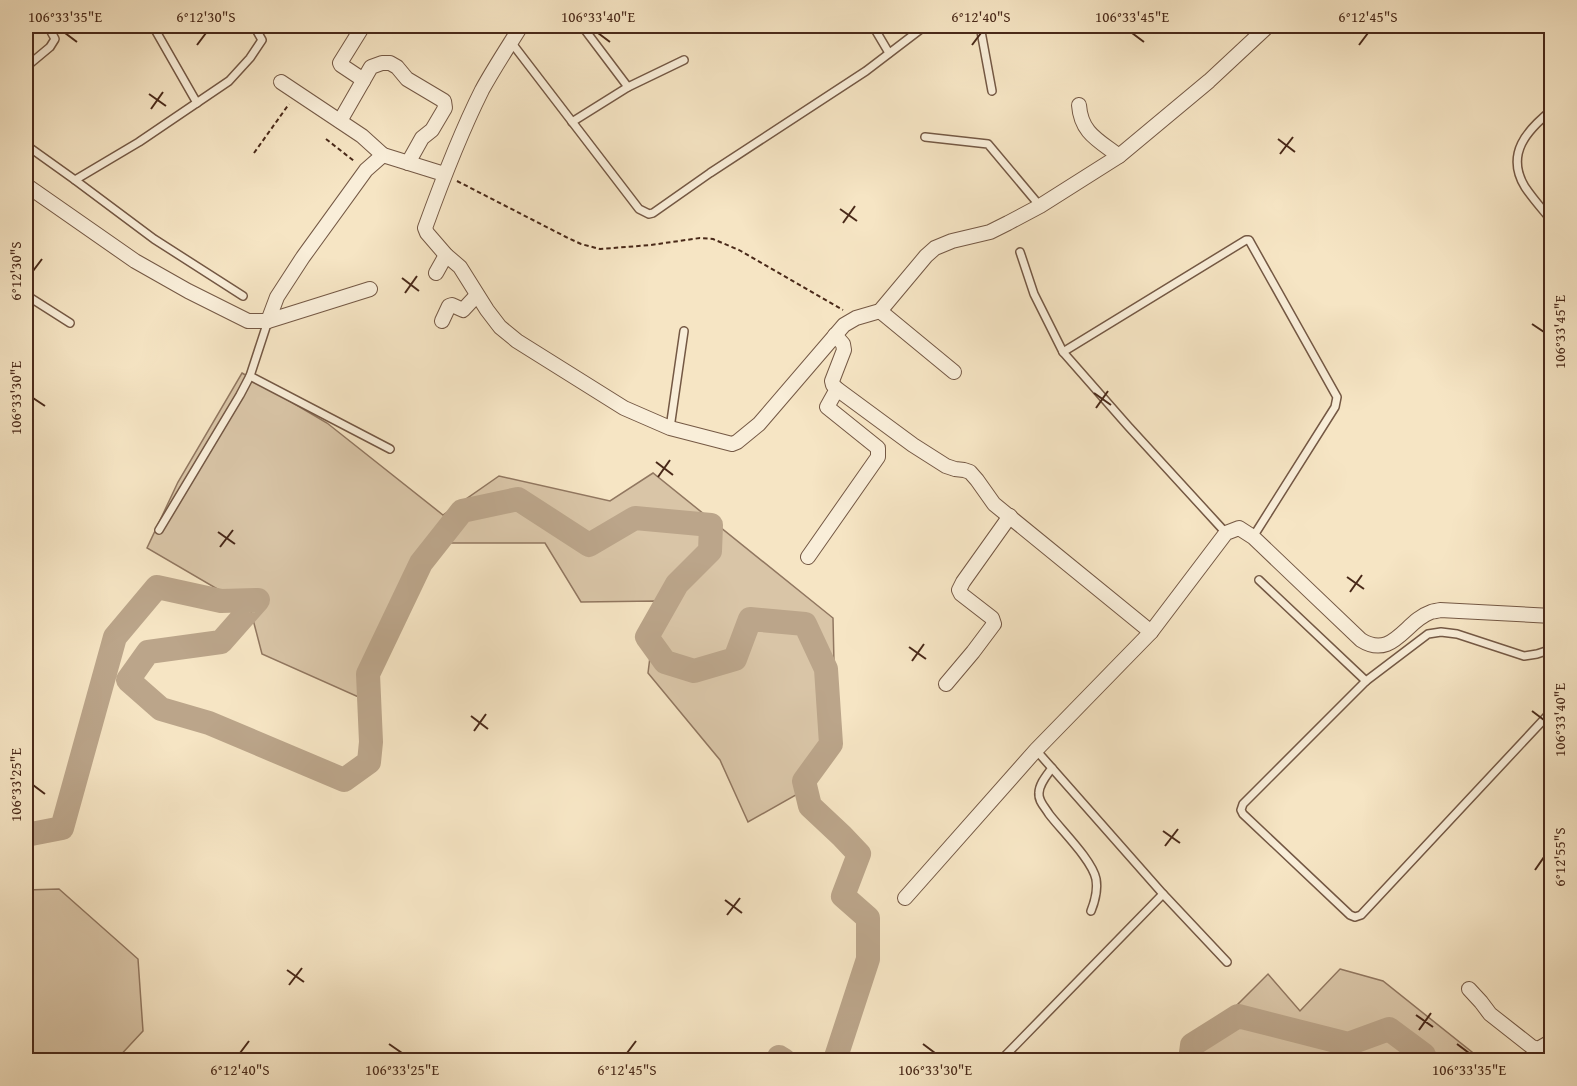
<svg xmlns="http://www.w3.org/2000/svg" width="1577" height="1086" viewBox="0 0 1577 1086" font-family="'Gentium Book Plus',serif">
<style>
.green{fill:#d9c5a7;stroke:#917760;stroke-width:1.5}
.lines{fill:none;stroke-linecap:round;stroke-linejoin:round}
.river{stroke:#bba58a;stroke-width:24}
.service-casing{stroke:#745844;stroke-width:10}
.minor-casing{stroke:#745844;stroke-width:16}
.path{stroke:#492919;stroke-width:2;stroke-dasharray:4.5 3;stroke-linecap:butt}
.service{stroke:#f9eed9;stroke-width:7}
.minor{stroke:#f9eed9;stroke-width:14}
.ticks{fill:none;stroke:#492919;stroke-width:2}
.neatline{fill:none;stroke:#492919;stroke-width:2}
.ticks-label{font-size:15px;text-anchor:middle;fill:#492919}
</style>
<rect width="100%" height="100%" fill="#f6e5c4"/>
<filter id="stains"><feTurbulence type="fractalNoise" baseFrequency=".00333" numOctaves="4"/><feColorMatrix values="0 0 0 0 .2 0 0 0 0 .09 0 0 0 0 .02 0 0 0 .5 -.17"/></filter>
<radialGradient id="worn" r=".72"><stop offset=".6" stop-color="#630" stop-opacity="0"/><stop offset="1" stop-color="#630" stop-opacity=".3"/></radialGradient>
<g class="green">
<polygon points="242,373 327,423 443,515 499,476 610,501 653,473 833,618 836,754 810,787 748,822 720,760 648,673 657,601 581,602 545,543 440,543 363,699 262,654 250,608 147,548 178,482"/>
<polygon points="59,889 138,959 143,1031 116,1060 26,1060 26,890"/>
<polygon points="1340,969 1383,981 1482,1060 1182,1060 1268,974 1300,1011"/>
</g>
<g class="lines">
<g class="river">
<polyline points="26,835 62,828 115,637 157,587 221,601 258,600 221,642 148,652 128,680 161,709 209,723 344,780 369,762 371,742 368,674 421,563 462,511 518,499 589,545 635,518 711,525 710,551 677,584 647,637 665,662 694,671 735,659 750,619 805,624 826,669 831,744 804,781 810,806 842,836 859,854 843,896 868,918 868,959 835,1060"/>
<polyline points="778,1060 779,1057 784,1060"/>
<polyline points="1190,1060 1192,1045 1238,1016 1348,1044 1389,1029 1424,1055 1422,1060"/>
</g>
<g class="service-casing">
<g id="service">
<polyline points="153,26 197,103"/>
<polyline points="582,26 628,87"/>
<polyline points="873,26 889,53"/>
<polyline points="980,26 992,91"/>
<polyline points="511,42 639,209 649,214 653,213 710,173 866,71 925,26"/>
<polyline points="26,67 50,47 55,39 48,26"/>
<path d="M 1552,110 C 1527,130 1505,154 1525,187 C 1533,199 1543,210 1552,221"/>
<polyline points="572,122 628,87 684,60"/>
<polyline points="925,137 988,144 1040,206"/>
<polyline points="26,145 75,180 139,142 229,81 250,58 262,40 254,26"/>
<polyline points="75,180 154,239 243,296"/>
<polyline points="1020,252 1034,294 1063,352 1128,426 1226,533"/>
<polyline points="26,295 70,323"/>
<polyline points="268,321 250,376 390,449"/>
<polyline points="1063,352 1246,240 1249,240 1337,397 1335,407 1253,537"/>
<polyline points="670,428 684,331"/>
<polyline points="159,530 240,395 250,376"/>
<polyline points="1259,580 1366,681"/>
<polyline points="1552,649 1537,654 1524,656 1457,634 1441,632 1428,634 1366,681 1243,804 1241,810 1243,814 1350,915 1355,917 1361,915 1548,715 1552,709"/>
<polyline points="1036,750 1163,894 1227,962"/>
<path d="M 1052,768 C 1047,775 1039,784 1039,793 C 1038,801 1045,807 1049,814 C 1062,831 1092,860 1096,879 C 1098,890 1095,901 1091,911"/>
<polyline points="1001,1060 1163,894"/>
</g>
</g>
<g class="minor-casing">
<g id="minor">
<path d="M 521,26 C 508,47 494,68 482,90 C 460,134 442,181 425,228 L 427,233 L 446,255 L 460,267 L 487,310 L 500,327 L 517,341 L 624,408 L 670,428 L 732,444 L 737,442 L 759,424 L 844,325 L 856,318 L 880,311 L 926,256 L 935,248 L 952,241 L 990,232 L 1008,223 L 1040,206 L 1119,156 L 1209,81 L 1268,26"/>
<polyline points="363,81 359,77 341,65 340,63 363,26"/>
<polyline points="281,82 362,136 383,155"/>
<path d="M 1079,105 C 1081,133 1098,140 1119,156"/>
<polyline points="340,121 371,67 382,63 390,63 397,67 407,79 444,101 445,108 432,130 422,138 408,163"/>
<polyline points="26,185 135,261 188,291 248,321 268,321 370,289"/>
<polyline points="436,273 446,255"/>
<polyline points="880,311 954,372"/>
<polyline points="268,321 277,297 303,257 366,170 383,155 444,174"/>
<polyline points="442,321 449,306 452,305 463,310 477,295"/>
<polyline points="835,335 843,344 844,350 832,381 833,385 837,389 913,445 946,466 955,469 964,470 970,472 977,480 994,504 1151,632"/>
<polyline points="808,557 878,457 878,448 827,407 837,389"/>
<polyline points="946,684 973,652 994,624 992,618 961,594 959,590 963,582 1010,516"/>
<path d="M 905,898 L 1036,750 L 1151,632 L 1226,533 L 1239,528 L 1253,537 L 1361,640 C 1393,660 1405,621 1431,612 C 1434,611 1437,611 1440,610 L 1552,616"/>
<polyline points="1469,989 1481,1002 1490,1014 1532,1047 1538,1049 1552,1041"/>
</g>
</g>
<g class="path">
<polyline points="326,139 354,161"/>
<polyline points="254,153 289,104"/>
<polyline points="457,181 566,237 581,244 600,249 651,245 700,238 713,239 739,250 843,310"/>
</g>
<use href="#service" class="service"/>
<use href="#minor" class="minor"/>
</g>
<path class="ticks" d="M 65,33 L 77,42M 598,33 L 610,42M 1132,33 L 1144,42M 197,45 L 206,33M 972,45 L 981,33M 1359,45 L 1368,33M 149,94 L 166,106M 151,109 L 163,92M 1278,139 L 1295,152M 1280,154 L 1293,137M 840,209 L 857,221M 843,223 L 855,206M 33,271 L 42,259M 402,278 L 419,291M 405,293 L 417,276M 1532,324 L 1544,332M 1094,393 L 1111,405M 33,398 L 45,406M 1096,408 L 1108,391M 656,462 L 673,475M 658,477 L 670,460M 218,532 L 235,544M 220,547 L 233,530M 1347,577 L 1364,589M 1350,592 L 1362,575M 909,647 L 926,659M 912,661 L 924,644M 1532,711 L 1544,720M 471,716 L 488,729M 474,731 L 486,714M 33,785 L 45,794M 1163,831 L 1180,843M 1165,846 L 1178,829M 1535,870 L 1544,857M 725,900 L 742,913M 727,915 L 740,898M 287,970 L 304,982M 289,985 L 302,968M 1416,1015 L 1433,1027M 1419,1030 L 1431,1013M 389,1044 L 402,1053M 923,1044 L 935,1053M 1457,1044 L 1469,1053M 240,1053 L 249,1041M 627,1053 L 636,1041"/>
<rect width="1577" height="1086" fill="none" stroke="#f6e5c4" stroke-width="66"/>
<rect x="33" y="33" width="1511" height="1020" class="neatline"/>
<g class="ticks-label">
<text x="65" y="22">106°33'35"E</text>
<text x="206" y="22">6°12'30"S</text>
<text x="598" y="22">106°33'40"E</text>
<text x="981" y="22">6°12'40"S</text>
<text x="1132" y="22">106°33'45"E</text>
<text x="1368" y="22">6°12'45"S</text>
<text transform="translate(16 271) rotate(-90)" y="5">6°12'30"S</text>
<text transform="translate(1560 332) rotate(-90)" y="5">106°33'45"E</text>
<text transform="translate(16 398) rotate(-90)" y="5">106°33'30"E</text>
<text transform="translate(1560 720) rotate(-90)" y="5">106°33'40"E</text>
<text transform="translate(16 785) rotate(-90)" y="5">106°33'25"E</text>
<text transform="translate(1560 857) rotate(-90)" y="5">6°12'55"S</text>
<text x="240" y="1075">6°12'40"S</text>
<text x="402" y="1075">106°33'25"E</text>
<text x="627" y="1075">6°12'45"S</text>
<text x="935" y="1075">106°33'30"E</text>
<text x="1469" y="1075">106°33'35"E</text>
</g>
<rect width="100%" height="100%" filter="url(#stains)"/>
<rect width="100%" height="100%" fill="url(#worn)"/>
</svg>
